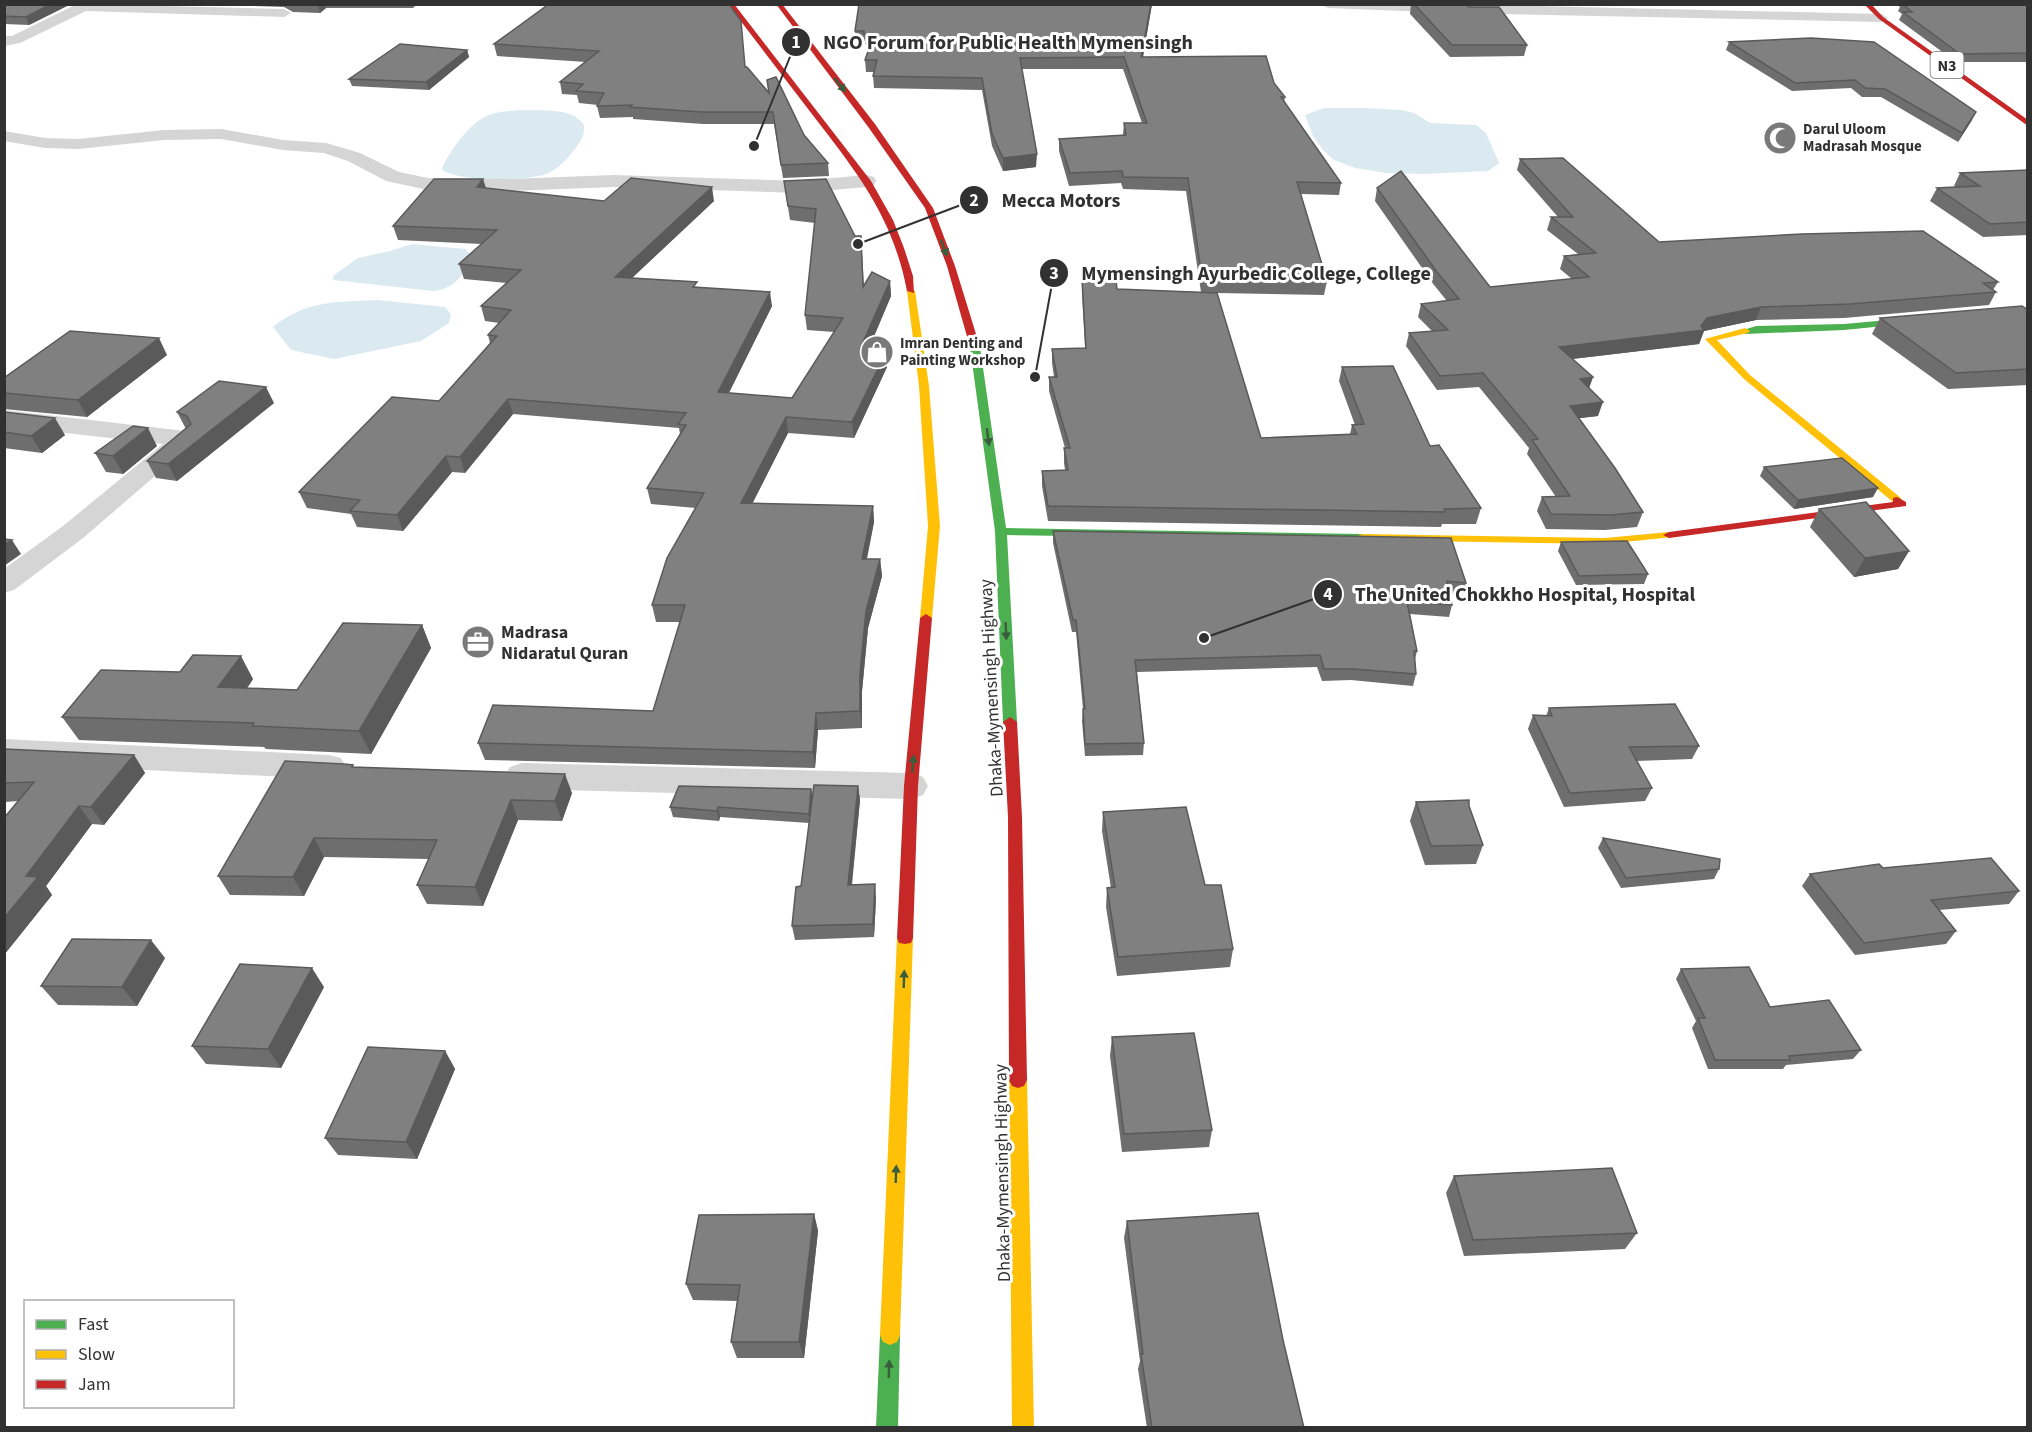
<svg xmlns="http://www.w3.org/2000/svg" width="2032" height="1432" viewBox="0 0 2032 1432" font-family="'Source Sans 3',sans-serif">
<style>
.water{fill:#dbeaf0}
.lines{fill:none;stroke-linecap:round;stroke-linejoin:round}
.street{fill:#d5d5d5;fill-rule:evenodd}
.fast{fill:#4caf50;fill-rule:evenodd}
.slow{fill:#ffc107;fill-rule:evenodd}
.jam{fill:#c62828;fill-rule:evenodd}
.wall{fill:#6e6e6e}
.shaded-wall{fill:#5a5a5a}
.building{fill:#808080;stroke:#5a5a5a;stroke-width:1.5}
.oneway{fill:#3a5d3c}
.labels{text-anchor:middle;stroke-width:6;stroke-linejoin:round;paint-order:stroke}
.far-poi-label{font-size:15px;font-weight:bold;fill:#313131;stroke:#fff;text-anchor:start}
.shield{fill:#fff;stroke:#6f6f6f;stroke-width:1.5}
.shield-label{font-size:16px;font-weight:bold;fill:#313131}
.poi-label{font-size:18px;font-weight:bold;fill:#313131;stroke:#fff;text-anchor:start}
.street-label{font-size:18px;fill:#313131;stroke:#fff}
.leader{fill:none;stroke:#313131;stroke-width:2}
.callout-dot{fill:#313131;stroke:#fff;stroke-width:2}
.mark-label{font-size:18px;text-anchor:middle;font-weight:bold;fill:#fff}
.callout-label{font-size:20px;text-anchor:middle;font-weight:bold;fill:#313131;stroke:#fff;stroke-width:6;stroke-linejoin:round;paint-order:stroke}
</style>
<rect width="100%" height="100%" fill="#fff"/>
<g class="water">
<polygon points="1324,108 1365,108 1402,110 1414,113 1430,123 1476,125 1486,133 1499,163 1488,171 1424,174 1387,173 1355,168 1334,160 1323,150 1313,136 1305,115"/>
<path d="M 522,110 C 541,111 573,107 584,125 C 584,129 584,135 582,138 C 576,150 559,170 546,174 C 530,181 453,182 442,169 C 450,150 469,123 489,115 C 498,111 511,111 522,110 Z"/>
<path d="M 412,244 L 465,249 L 470,254 C 468,274 452,290 433,291 L 333,280 L 334,275 L 358,258 L 390,251 Z"/>
<path d="M 378,300 L 445,307 L 451,314 L 449,323 L 421,341 L 334,359 L 291,350 L 273,327 C 305,300 338,302 378,300 Z"/>
</g>
<g class="lines">
<g class="street">
<polygon points="77,4 284,9 291,13 284,17 86,11 20,43 4,46 4,36 12,36"/>
<polygon points="1321,4 1450,4 1881,14 1888,18 1881,22 1454,13 1328,8"/>
<polygon points="221,129 283,140 326,143 360,153 399,172 428,178 509,179 614,175 799,181 867,175 874,177 876,181 874,185 867,187 799,193 614,187 509,191 428,190 386,181 348,161 324,153 283,150 221,139 164,140 78,149 45,148 4,141 4,131 45,138 78,139 164,130"/>
<polygon points="4,410 185,431 194,434 198,439 83,538 14,590 4,593 4,569 63,526 163,444 4,426"/>
<polygon points="4,739 329,755 341,758 346,767 341,776 329,779 4,763"/>
<polygon points="522,763 911,773 923,777 928,786 923,795 911,799 522,789 510,785 505,776 510,767"/>
</g>
<g class="fast">
<polygon points="1921,317 1926,320 1924,322 1844,330 1745,334 1740,331 1756,326 1844,324"/>
<polygon points="975,344 980,347 1006,528 1362,534 1368,537 1362,540 1007,535 1017,722 1010,727 1005,725 1003,722 995,531 970,347"/>
<polygon points="890,1325 897,1328 900,1335 898,1428 876,1428 880,1335 883,1328"/>
</g>
<g class="slow">
<polygon points="911,288 915,291 929,386 940,526 932,618 926,622 920,618 928,526 919,386 907,291"/>
<polygon points="1745,328 1750,331 1748,333 1717,340 1750,375 1901,498 1901,502 1893,502 1744,379 1705,339"/>
<polygon points="1669,532 1675,535 1673,537 1605,544 1362,540 1356,537 1362,534 1605,538"/>
<polygon points="905,932 911,933 913,938 900,1335 897,1342 890,1345 883,1342 880,1335 897,938 899,933"/>
<polygon points="1018,1072 1024,1074 1027,1080 1034,1428 1012,1428 1009,1080 1012,1074"/>
</g>
<g class="jam">
<path d="M 728,4 L 734,4 L 871,181 L 893,220 L 904,248 L 913,276 L 914,293 L 907,291 C 893,218 859,175 815,118 C 786,80 757,43 728,4 Z"/>
<polygon points="776,4 782,4 875,124 933,208 955,266 980,347 978,349 970,347 947,266 925,208 869,128"/>
<polygon points="1864,4 1871,4 1883,17 2028,120 2028,126 1879,19"/>
<polygon points="1897,497 1906,502 1906,506 1669,538 1663,535 1669,532 1893,502 1893,498"/>
<polygon points="926,614 932,618 918,786 913,938 911,943 905,944 899,943 897,938 904,786 920,618"/>
<polygon points="1010,717 1017,722 1022,817 1027,1080 1024,1086 1018,1088 1012,1086 1009,1080 1008,817 1003,722"/>
</g>
</g>
<g class="wall">
<polygon points="4,4 71,4 29,25 4,24"/>
<polygon points="191,4 417,4 413,8 326,8 320,13 293,12 284,7"/>
<polygon points="549,4 746,67 769,92 767,80 804,135 828,163 829,176 783,178 774,124 703,124 633,119 633,117 600,118 597,106 598,105 579,103 577,95 562,94 560,82 586,62 497,56 494,44"/>
<polygon points="859,4 1152,4 1143,57 1274,83 1285,97 1284,102 1341,183 1339,195 1301,194 1327,281 1324,295 1217,293 1261,438 1350,434 1352,425 1355,425 1339,381 1342,367 1430,446 1481,508 1476,524 1442,524 1441,527 1048,521 1042,486 1042,471 1065,470 1064,463 1064,448 1065,448 1049,391 1049,377 1054,377 1052,363 1052,349 1085,348 1082,294 1082,280 1117,289 1201,292 1186,191 1123,189 1121,183 1069,186 1059,151 1059,139 1123,135 1124,123 1142,123 1123,69 1022,69 1036,167 1003,171 992,146 982,90 874,88 873,76 874,72 866,72 865,60 871,45 865,45 865,41 856,42 855,31"/>
<polygon points="1411,4 1465,4 1527,45 1524,56 1450,57 1410,14"/>
<polygon points="1896,4 2028,4 2028,62 1956,62 1899,20 1902,14 1898,11 1900,7"/>
<polygon points="1811,38 1972,120 1958,142 1881,97 1862,97 1851,88 1792,91 1726,50 1729,42"/>
<polygon points="467,50 469,57 429,90 352,86 349,79"/>
<polygon points="1520,159 1659,242 1998,282 1993,290 1996,292 1989,305 1844,318 1756,320 1704,331 1699,344 1572,359 1593,377 1589,388 1598,416 1579,418 1643,512 1637,527 1605,530 1546,529 1537,511 1542,497 1556,497 1527,454 1529,448 1479,387 1437,390 1406,346 1409,333 1432,331 1418,317 1421,304 1447,301 1434,285 1375,201 1377,188 1490,287 1572,279 1560,269 1564,256 1578,254 1547,230 1551,217 1558,217 1517,170"/>
<polygon points="2028,170 2028,235 1983,237 1930,201 1937,188 1956,187 1954,186 1960,173"/>
<polygon points="483,179 486,188 604,201 714,201 632,278 698,287 772,306 729,393 792,398 834,332 807,330 805,315 815,223 790,220 784,181 855,236 861,236 864,286 890,281 891,296 868,350 887,367 854,438 788,433 752,504 873,506 874,522 867,559 880,559 882,576 868,628 862,691 862,728 818,730 815,768 485,760 478,743 653,711 680,622 656,622 652,605 696,508 651,504 647,488 680,434 679,428 513,414 465,473 452,472 403,531 357,527 351,514 307,508 299,492 439,401 490,343 488,335 499,323 485,321 481,306 507,283 464,279 459,264 482,244 398,240 393,226"/>
<polygon points="2028,310 2028,385 1948,389 1872,334 1880,318"/>
<polygon points="167,355 87,417 4,409 4,378"/>
<polygon points="274,403 177,481 156,478 147,461 186,429 177,412"/>
<polygon points="4,412 65,435 42,453 4,448"/>
<polygon points="157,446 123,474 106,472 95,453"/>
<polygon points="1764,467 1873,497 1794,509 1760,476"/>
<polygon points="1819,509 1909,551 1898,569 1854,577 1810,527"/>
<polygon points="1053,531 1466,583 1462,595 1450,593 1452,605 1449,617 1410,614 1417,651 1415,659 1416,674 1413,686 1351,680 1322,681 1317,667 1137,672 1144,743 1143,755 1085,756 1082,721 1083,709 1076,632 1072,632 1053,543"/>
<polygon points="1561,542 1648,574 1644,584 1576,585 1558,551"/>
<polygon points="422,625 431,648 371,754 266,749 264,747 79,740 62,717 253,679 247,688 297,690"/>
<polygon points="1549,708 1699,746 1692,759 1636,761 1652,788 1645,801 1564,807 1528,729 1533,715 1546,716"/>
<polygon points="4,749 134,755 145,773 104,825 92,824 46,886 52,895 4,955 19,801 4,802"/>
<polygon points="353,765 354,768 572,793 562,821 518,820 483,906 427,904 417,885 429,859 324,857 304,896 230,895 218,876"/>
<polygon points="858,786 860,800 852,885 876,898 874,937 795,940 792,926 801,886 809,823 720,817 719,821 673,817 670,807 811,789 812,798"/>
<polygon points="1416,802 1469,806 1483,845 1476,864 1425,865 1410,821"/>
<polygon points="1103,812 1205,885 1233,949 1230,967 1117,976 1106,907 1107,888 1111,888 1102,831"/>
<polygon points="1603,838 1719,869 1714,879 1621,888 1598,848"/>
<polygon points="1883,868 2019,891 2009,904 1939,910 1956,931 1946,944 1855,955 1802,886 1810,874"/>
<polygon points="165,958 137,1006 58,1005 41,986"/>
<polygon points="1681,969 1770,1007 1861,1050 1853,1059 1786,1065 1783,1069 1708,1069 1692,1028 1696,1021 1676,979"/>
<polygon points="324,987 281,1068 206,1064 192,1046"/>
<polygon points="1112,1037 1212,1130 1209,1147 1122,1152 1110,1056"/>
<polygon points="445,1051 455,1069 417,1159 338,1155 325,1138"/>
<polygon points="1454,1176 1637,1233 1625,1249 1464,1256 1446,1193"/>
<polygon points="814,1214 818,1231 804,1358 737,1358 731,1342 737,1301 693,1300 686,1284"/>
<polygon points="1127,1221 1283,1340 1304,1428 1147,1428 1138,1369 1140,1361 1124,1238"/>
</g>
<g class="shaded-wall">
<polygon points="51,4 71,4 29,25 26,17"/>
<polygon points="325,4 326,8 320,13 318,5"/>
<polygon points="1151,4 1152,4 1141,68 1141,57"/>
<polygon points="467,50 469,57 429,90 426,82"/>
<polygon points="1976,112 1972,120 1958,142 1962,133"/>
<polygon points="1037,154 1036,167 1003,171 1003,158"/>
<polygon points="483,179 487,193 477,187"/>
<polygon points="712,187 714,201 618,291 615,277"/>
<polygon points="890,281 891,296 862,365 860,349"/>
<polygon points="770,292 772,306 721,408 718,392"/>
<polygon points="1761,307 1756,320 1704,331 1699,344 1555,361 1559,347 1701,326 1707,318"/>
<polygon points="159,338 167,355 87,417 78,400"/>
<polygon points="886,352 887,367 854,438 852,422"/>
<polygon points="1593,377 1588,391 1580,379"/>
<polygon points="266,387 274,403 177,481 168,464"/>
<polygon points="508,399 513,414 465,473 460,457"/>
<polygon points="1603,402 1598,416 1565,420 1570,406"/>
<polygon points="786,417 788,433 744,520 741,503"/>
<polygon points="55,418 65,435 42,453 31,436"/>
<polygon points="148,428 157,446 123,474 113,456"/>
<polygon points="446,456 452,472 403,531 397,515"/>
<polygon points="1878,488 1873,497 1794,509 1798,500"/>
<polygon points="873,506 874,522 863,576 862,559"/>
<polygon points="12,540 21,554 4,566 4,545"/>
<polygon points="1909,551 1898,569 1854,577 1865,558"/>
<polygon points="880,559 882,576 868,628 862,691 862,728 860,711 860,674 866,611"/>
<polygon points="422,625 431,648 371,754 359,731"/>
<polygon points="241,656 253,679 232,711 218,687"/>
<polygon points="816,713 818,730 815,768 813,752"/>
<polygon points="134,755 145,773 104,825 91,807"/>
<polygon points="565,774 572,793 562,821 555,801"/>
<polygon points="858,786 860,800 850,899 848,885"/>
<polygon points="811,789 813,799 810,823 809,814"/>
<polygon points="511,800 518,820 483,906 475,887"/>
<polygon points="79,806 92,824 46,886 52,895 4,955 4,918 26,876"/>
<polygon points="718,807 720,817 719,821 717,811"/>
<polygon points="314,838 324,857 304,896 293,877"/>
<polygon points="875,884 876,898 874,937 873,924"/>
<polygon points="151,940 165,958 137,1006 122,987"/>
<polygon points="312,968 324,987 281,1068 268,1049"/>
<polygon points="445,1051 455,1069 417,1159 406,1142"/>
<polygon points="814,1214 818,1231 804,1358 799,1342"/>
</g>
<g class="building">
<polygon points="4,4 51,4 26,17 4,16"/>
<polygon points="549,4 729,4 741,21 745,67 747,67 769,93 767,80 776,77 804,135 828,163 781,165 773,112 701,112 630,107 632,105 597,106 604,93 576,91 583,84 560,82 599,51 494,44"/>
<polygon points="859,4 1151,4 1141,57 1266,56 1274,83 1285,97 1281,97 1341,183 1297,182 1327,281 1202,279 1188,178 1123,177 1122,171 1070,173 1059,139 1126,135 1124,123 1147,123 1124,57 1020,58 1037,154 1003,158 992,134 982,78 873,76 877,60 865,60 874,34 864,34 864,31 855,31"/>
<polygon points="1414,4 1465,4 1467,5 1469,7 1499,7 1527,45 1452,45"/>
<polygon points="1903,4 2028,4 2028,53 1960,54 1903,12 1912,12"/>
<polygon points="1811,38 1874,42 1976,112 1962,133 1885,89 1865,88 1855,80 1795,83 1729,42"/>
<polygon points="400,44 467,50 426,82 349,79"/>
<polygon points="1563,158 1659,242 1802,234 1923,231 1998,282 1983,283 1996,292 1850,304 1761,307 1707,318 1701,326 1704,330 1559,347 1593,377 1580,379 1603,402 1570,406 1615,468 1643,512 1611,515 1551,514 1542,497 1570,496 1532,440 1538,439 1483,373 1440,376 1409,333 1448,330 1421,304 1459,299 1437,272 1377,188 1401,171 1490,287 1589,277 1564,256 1596,253 1551,217 1573,217 1520,159"/>
<polygon points="2028,170 2028,222 1990,224 1937,188 1980,186 1960,173"/>
<polygon points="631,178 712,187 615,277 697,282 693,287 770,292 718,392 792,398 843,318 805,315 816,209 788,206 784,181 826,179 855,236 861,236 863,287 872,272 890,281 860,349 886,352 852,422 786,417 741,503 873,506 862,559 880,559 866,611 860,674 860,711 816,713 813,752 478,743 493,705 653,711 685,605 652,605 667,558 704,493 647,488 686,425 678,424 686,413 508,399 460,457 446,456 397,515 350,511 360,500 299,492 392,397 439,401 497,336 488,335 511,310 481,306 521,270 459,264 497,230 393,226 434,179 483,179 477,187 604,201"/>
<polygon points="1082,280 1116,281 1117,289 1217,293 1261,438 1357,434 1352,425 1364,424 1342,367 1393,366 1430,446 1439,445 1481,508 1444,509 1445,512 1048,506 1042,471 1068,470 1064,448 1070,448 1049,377 1057,377 1052,349 1086,348"/>
<polygon points="2022,306 2028,310 2028,369 1956,373 1880,318"/>
<polygon points="70,331 159,338 78,400 4,393 4,378"/>
<polygon points="219,381 266,387 168,464 147,461 191,424 187,416 177,412"/>
<polygon points="4,412 55,418 31,436 4,432"/>
<polygon points="133,426 148,428 113,456 95,453"/>
<polygon points="1842,458 1878,488 1798,500 1764,467"/>
<polygon points="1866,502 1909,551 1865,558 1819,509"/>
<polygon points="1053,531 1451,538 1466,583 1447,581 1452,605 1407,602 1417,651 1414,651 1416,674 1354,669 1324,669 1320,655 1135,660 1144,743 1085,744 1083,709 1085,709 1076,620 1073,620"/>
<polygon points="4,539 12,540 4,545"/>
<polygon points="1627,541 1648,574 1579,576 1561,542"/>
<polygon points="343,623 422,625 359,731 252,726 254,723 62,717 101,670 180,672 193,655 241,656 218,687 297,690"/>
<polygon points="1675,704 1699,746 1629,747 1652,788 1570,793 1533,715 1552,716 1549,708"/>
<polygon points="4,749 134,755 91,807 79,806 26,876 38,877 4,918 4,818 34,782 4,783"/>
<polygon points="285,761 344,764 353,765 352,767 565,774 555,801 511,800 475,887 417,885 437,840 314,838 293,877 218,876"/>
<polygon points="814,785 858,786 848,885 875,884 873,924 792,926 796,887 801,886"/>
<polygon points="679,786 811,789 809,814 718,807 717,811 670,807"/>
<polygon points="1469,800 1469,806 1483,845 1431,846 1416,802"/>
<polygon points="1186,807 1205,885 1221,885 1233,949 1118,957 1107,888 1115,887 1103,812"/>
<polygon points="1603,838 1720,859 1719,869 1626,878"/>
<polygon points="1991,858 2019,891 1931,900 1956,931 1864,943 1810,874 1879,864 1883,868"/>
<polygon points="72,939 151,940 122,987 41,986"/>
<polygon points="240,964 312,968 268,1049 192,1046"/>
<polygon points="1749,967 1770,1007 1829,1000 1861,1050 1789,1056 1790,1060 1715,1060 1698,1018 1705,1018 1681,969"/>
<polygon points="1194,1033 1212,1130 1124,1134 1112,1037"/>
<polygon points="368,1047 445,1051 406,1142 325,1138"/>
<polygon points="1612,1168 1637,1233 1473,1240 1454,1176"/>
<polygon points="1258,1213 1283,1340 1304,1428 1152,1428 1141,1354 1143,1354 1127,1221"/>
<polygon points="814,1214 799,1342 731,1342 740,1285 686,1284 699,1215"/>
</g>
<defs><path id="oneway-solid" d="M-6-.8H1V-3.2L6.5 0L1 3.2V.8H-6Z" transform="scale(1.5)"/></defs>
<g class="oneway">
<use href="#oneway-solid" transform="translate(840 85) rotate(51)"/>
<use href="#oneway-solid" transform="translate(944 248) rotate(69)"/>
<use href="#oneway-solid" transform="translate(988 437) rotate(82)"/>
<use href="#oneway-solid" transform="translate(1006 631) rotate(87)"/>
<use href="#oneway-solid" transform="translate(913 764) rotate(-85)"/>
<use href="#oneway-solid" transform="translate(904 979) rotate(-88)"/>
<use href="#oneway-solid" transform="translate(896 1174) rotate(-88)"/>
<use href="#oneway-solid" transform="translate(889 1369) rotate(-88)"/>
</g>
<defs>
<g id="mosque-disc" transform="scale(1.725)"><circle r="9.5" fill="#797979" stroke="#fff"/><path d="M3.5-4.9A6 6 0 1 0 3.5 4.9A5 5 0 1 1 3.5-4.9Z" fill="#fff"/></g>
<g id="shop-disc" transform="scale(1.725)"><circle r="9.5" fill="#797979" stroke="#fff"/><path d="M-5-2.5h2.3a2.7 3.5 0 0 1 5.4 0H5L5.5 6h-11ZM-1.5-2.5h3a1.5 2.3 0 0 0-3 0Z" fill="#fff"/></g>
<g id="office-disc" transform="scale(1.725)"><circle r="9.5" fill="#797979" stroke="#fff"/><path d="M-6-3h4V-5.5h4V-3h4V5H-6ZM-1-4.5V-3h2v-1.5ZM-6 0V1H6V0Z" fill="#fff"/></g>
</defs>
<g fill-rule="evenodd">
<use href="#mosque-disc" x="1780" y="138"/>
<use href="#shop-disc" x="877" y="352"/>
<use href="#office-disc" x="478" y="642"/>
</g>
<g class="labels">
<g class="far-poi-label">
<text x="1803" y="134">Darul Uloom<tspan x="1803" dy="17">Madrasah Mosque</tspan></text>
<text x="900" y="348">Imran Denting and<tspan x="900" dy="17">Painting Workshop</tspan></text>
</g>
<rect class="shield" x="1930.5" y="52" width="33" height="26" rx="4.5"/>
<g class="shield-label">
<text x="1947" y="71">N3</text>
</g>
<g class="poi-label">
<text x="501" y="638">Madrasa<tspan x="501" dy="21">Nidaratul Quran</tspan></text>
</g>
<g class="street-label">
<text transform="translate(991 688) rotate(-93)" y="6">Dhaka-Mymensingh Highway</text>
<text transform="translate(1002 1173) rotate(-91)" y="6">Dhaka-Mymensingh Highway</text>
</g>
</g>
<path class="leader" d="M754 146L796 42M858 244L974 200M1035 377L1054 273M1204 638L1328 594"/>
<g class="callout-dot">
<circle cx="754" cy="146" r="6"/>
<circle cx="858" cy="244" r="6"/>
<circle cx="1035" cy="377" r="6"/>
<circle cx="1204" cy="638" r="6"/>
<circle cx="796" cy="42" r="15"/>
<circle cx="974" cy="200" r="15"/>
<circle cx="1054" cy="273" r="15"/>
<circle cx="1328" cy="594" r="15"/>
</g>
<g class="mark-label">
<text x="796" y="48">1</text>
<text x="974" y="206">2</text>
<text x="1054" y="279">3</text>
<text x="1328" y="600">4</text>
</g>
<g class="callout-label">
<text x="1008" y="49">NGO Forum for Public Health Mymensingh</text>
<text x="1061" y="207">Mecca Motors</text>
<text x="1256" y="280">Mymensingh Ayurbedic College, College</text>
<text x="1525" y="601">The United Chokkho Hospital, Hospital</text>
</g>
<rect width="2032" height="1432" fill="none" stroke="#313131" stroke-width="12"/>
<rect x="24" y="1300" width="210" height="108" fill="#ffffff" stroke="#adadad" stroke-width="1.5"/>
<rect x="36" y="1320" width="30" height="9" fill="#4caf50" stroke="#adadad" stroke-width="1.5"/>
<text x="78" y="1330" font-size="18" fill="#313131">Fast</text>
<rect x="36" y="1350" width="30" height="9" fill="#ffc107" stroke="#adadad" stroke-width="1.5"/>
<text x="78" y="1360" font-size="18" fill="#313131">Slow</text>
<rect x="36" y="1380" width="30" height="9" fill="#c62828" stroke="#adadad" stroke-width="1.5"/>
<text x="78" y="1390" font-size="18" fill="#313131">Jam</text>
</svg>
